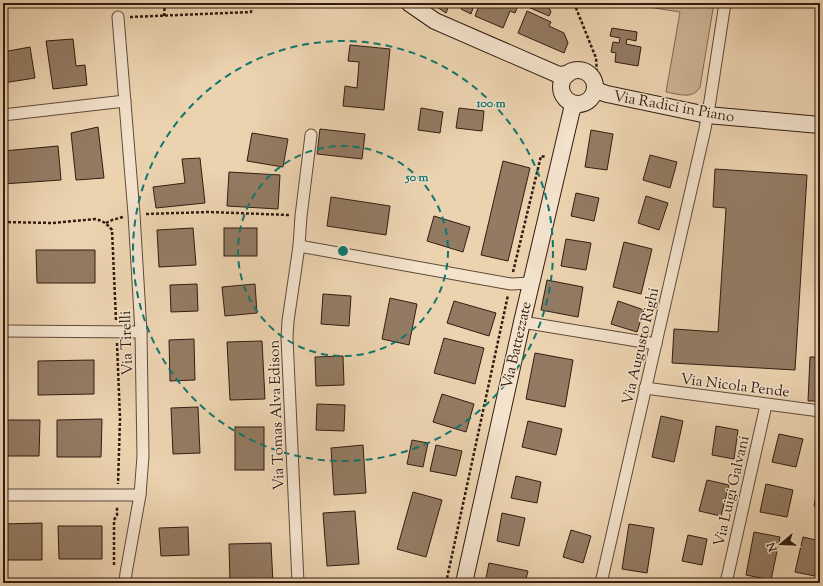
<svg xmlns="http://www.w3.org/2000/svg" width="823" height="586" viewBox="0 0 823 586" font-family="'Sorts Mill Goudy',serif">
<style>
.green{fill:#ccb495;stroke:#7f6852}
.building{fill:#937b63;stroke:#321c10}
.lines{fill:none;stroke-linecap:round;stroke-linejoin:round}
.street-casing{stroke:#604a38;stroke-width:13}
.secondary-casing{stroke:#321c10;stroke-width:18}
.path{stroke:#321c10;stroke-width:2.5;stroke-dasharray:3 2;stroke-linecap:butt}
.street{stroke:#f3e2cc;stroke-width:11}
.secondary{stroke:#f3e2cc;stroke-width:16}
.ring{fill:none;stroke:#0f766e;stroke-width:2;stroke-dasharray:7 5}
.labels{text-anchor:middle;stroke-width:3;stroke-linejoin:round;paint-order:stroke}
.street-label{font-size:15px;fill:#321c10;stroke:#f3e2cc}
.centre{fill:#0f766e;stroke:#f3e2cc;stroke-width:2}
.ring-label{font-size:12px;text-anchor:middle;font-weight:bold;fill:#0f766e;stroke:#f3e2cc;stroke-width:3;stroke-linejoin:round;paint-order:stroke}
</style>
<rect width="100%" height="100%" fill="#ecd3b0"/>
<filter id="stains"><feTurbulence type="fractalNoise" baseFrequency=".005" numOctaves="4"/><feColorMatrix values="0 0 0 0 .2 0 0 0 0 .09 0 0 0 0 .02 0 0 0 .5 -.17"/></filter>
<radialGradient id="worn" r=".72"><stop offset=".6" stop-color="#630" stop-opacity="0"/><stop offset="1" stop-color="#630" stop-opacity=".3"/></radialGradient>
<path class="green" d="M 623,3 L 714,3 L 700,87 C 693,100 678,94 666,92 L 680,12 Z"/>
<g class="building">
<polygon points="192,3 243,3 243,7 192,6"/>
<polygon points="431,3 450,3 446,13"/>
<polygon points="463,3 470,3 474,5 471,14 461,9"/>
<polygon points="480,3 519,3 515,13 510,11 503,28 475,16"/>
<polygon points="524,3 547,3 551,12 549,16 528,7 529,5"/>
<polygon points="527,11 551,22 549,26 564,33 568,43 564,53 518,33"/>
<polygon points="612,28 637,32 636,41 627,39 626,44 641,47 638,66 615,62 616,53 611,52 613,42 619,43 620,38 610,36"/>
<polygon points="73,39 76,66 85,65 87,85 53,89 46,41"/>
<polygon points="350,45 390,49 384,110 343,106 345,86 357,88 359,62 348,61"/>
<polygon points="30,47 35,78 3,83 3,52"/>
<polygon points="421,108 443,112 440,133 418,130"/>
<polygon points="459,108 484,111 482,131 456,128"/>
<polygon points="98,127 104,178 76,180 71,133"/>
<polygon points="320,129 365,134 362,159 317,154"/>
<polygon points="591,130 613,134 607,170 585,167"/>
<polygon points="252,133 288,139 283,167 247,161"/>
<polygon points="58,146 61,180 3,184 3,151"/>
<polygon points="650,155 677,162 670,188 643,180"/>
<polygon points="200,158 205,203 156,208 153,187 185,183 182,159"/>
<polygon points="503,161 530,168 508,261 481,255"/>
<polygon points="715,169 807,175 795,370 672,363 674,329 718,332 726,208 713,207"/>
<polygon points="229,172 280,175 278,209 227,206"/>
<polygon points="576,193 599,198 594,221 571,216"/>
<polygon points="646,196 668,203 659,230 638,223"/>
<polygon points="331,197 390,206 386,235 327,226"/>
<polygon points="434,216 470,227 463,252 427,241"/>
<polygon points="193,228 196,265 159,267 157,230"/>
<rect x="224" y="228" width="33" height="28"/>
<polygon points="566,239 591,243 586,270 561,266"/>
<polygon points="624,242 652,249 641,294 613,287"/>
<polygon points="36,250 95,250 95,283 37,283"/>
<polygon points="819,279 820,279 820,331 816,330"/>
<polygon points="547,280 583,287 578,317 541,310"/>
<polygon points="197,284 198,311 171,312 170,285"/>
<polygon points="255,284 257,313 225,316 222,287"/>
<polygon points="323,294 351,296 349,326 321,324"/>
<polygon points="390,298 417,304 409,345 382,339"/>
<polygon points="454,301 496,313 489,336 447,323"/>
<polygon points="618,301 644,310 637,332 611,324"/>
<polygon points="444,338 484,348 475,384 434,373"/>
<polygon points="194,339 195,380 170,381 169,340"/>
<polygon points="262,341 265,399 230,400 227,342"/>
<polygon points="535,353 573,360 565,407 526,399"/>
<polygon points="343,356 344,385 316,386 315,357"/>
<polygon points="810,357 820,357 820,401 808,401"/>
<polygon points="94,360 94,394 38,395 38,361"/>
<polygon points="442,394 474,404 466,432 433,422"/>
<polygon points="317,404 345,405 344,431 316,430"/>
<polygon points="198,407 200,453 173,454 171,408"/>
<polygon points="661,416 683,421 674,462 652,457"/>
<polygon points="102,419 101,457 57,457 57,420"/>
<polygon points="3,420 40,420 39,456 3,456"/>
<polygon points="528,421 562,429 556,455 522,447"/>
<polygon points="716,426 738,430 734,459 712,455"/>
<rect x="235" y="427" width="29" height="43"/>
<polygon points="779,434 803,439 796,467 772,462"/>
<polygon points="412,440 428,443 423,467 407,464"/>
<polygon points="363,445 366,493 334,495 331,448"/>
<polygon points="436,445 462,451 456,476 430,471"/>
<polygon points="516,476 541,482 537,503 511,498"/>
<polygon points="820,478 820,508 814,506"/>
<polygon points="707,480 729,485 721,516 699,511"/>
<polygon points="766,484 793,490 787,517 760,512"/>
<polygon points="413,492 442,500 426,557 397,549"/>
<polygon points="355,511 359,564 327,566 323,513"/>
<polygon points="502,513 525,518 519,546 497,541"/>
<polygon points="42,523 42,560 3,560 3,524"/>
<polygon points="629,524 654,528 647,573 622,569"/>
<polygon points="58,526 102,526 102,559 59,559"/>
<polygon points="188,527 189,555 161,556 159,528"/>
<polygon points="571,530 591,536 583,563 563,557"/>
<polygon points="754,532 780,537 771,580 746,575"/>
<polygon points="688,535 707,539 702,565 682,561"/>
<polygon points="803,537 820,541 820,577 795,572"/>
<polygon points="271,543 273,583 230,583 229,544"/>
<polygon points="489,563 528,571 525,583 485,583"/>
<polygon points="554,578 571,583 552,583"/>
</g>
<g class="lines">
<g class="street-casing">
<g id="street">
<polyline points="118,17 134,214 141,332 143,456 140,495 126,573 125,583"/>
<polyline points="3,115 125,101"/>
<polyline points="299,246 511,284 531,283"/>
<polyline points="522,322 656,344"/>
<polyline points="3,331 141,332"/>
<polyline points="645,388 820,411"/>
<polyline points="3,495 140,495"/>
<polyline points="298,583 287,337 288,321 299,246 301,216 311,135"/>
<polyline points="601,583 705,129 710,101 725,3"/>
<polyline points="726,583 766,405"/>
</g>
</g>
<g class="secondary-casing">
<g id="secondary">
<polyline points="409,3 435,21 559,75 568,74"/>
<circle cx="578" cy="87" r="17"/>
<polyline points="595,87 598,91 607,94 707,115 820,125"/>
<polyline points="464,583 522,322 572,109 577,104"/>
</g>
</g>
<g class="path">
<polyline points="574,3 596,58 597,74"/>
<polyline points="164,16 165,3"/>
<polyline points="130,17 251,12 252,3"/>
<polyline points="146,214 209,212 289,215"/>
<path d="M 3,222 L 53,223 L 95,219 C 104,221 107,224 112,230 L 116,320"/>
<polyline points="106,223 112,220 123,217"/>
<polyline points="513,272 541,156 546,157"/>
<polyline points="117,343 120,419 118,484"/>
<polyline points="114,565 114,520 117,515 117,507"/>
<polyline points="446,583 508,295"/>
</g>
<use href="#street" class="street"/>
<use href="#secondary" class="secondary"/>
</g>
<g class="ring">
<circle cx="343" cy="251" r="105"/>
<circle cx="343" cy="251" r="210"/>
</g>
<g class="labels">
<g class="street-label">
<text transform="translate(674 106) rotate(10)" y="5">Via Radici in Piano</text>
<text transform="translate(126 343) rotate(-92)" y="5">Via Tirelli</text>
<text transform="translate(516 345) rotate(-77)" y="5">Via Battezzate</text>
<text transform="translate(640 346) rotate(-77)" y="5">Via Augusto Righi</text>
<text transform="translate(735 385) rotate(7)" y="5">Via Nicola Pende</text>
<text transform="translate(276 415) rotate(-92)" y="5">Via Tomas Alva Edison</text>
<text transform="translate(731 491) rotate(-77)" y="5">Via Luigi Galvani</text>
</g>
</g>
<circle cx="343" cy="251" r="6" class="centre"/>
<g class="ring-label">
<text x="491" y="107">100 m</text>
<text x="417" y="181">50 m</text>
</g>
<rect width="823" height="586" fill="none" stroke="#ecd3b0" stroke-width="16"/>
<rect x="4" y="4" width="815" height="578" fill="none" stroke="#321c10" stroke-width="2"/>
<rect x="8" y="8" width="807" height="570" fill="none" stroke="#321c10"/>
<g transform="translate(781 544) rotate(251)" stroke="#f3e2cc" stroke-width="3" paint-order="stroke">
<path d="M0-3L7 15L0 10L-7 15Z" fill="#321c10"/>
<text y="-6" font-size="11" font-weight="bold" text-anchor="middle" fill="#321c10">N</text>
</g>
<rect width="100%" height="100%" filter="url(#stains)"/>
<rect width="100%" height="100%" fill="url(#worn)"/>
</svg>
